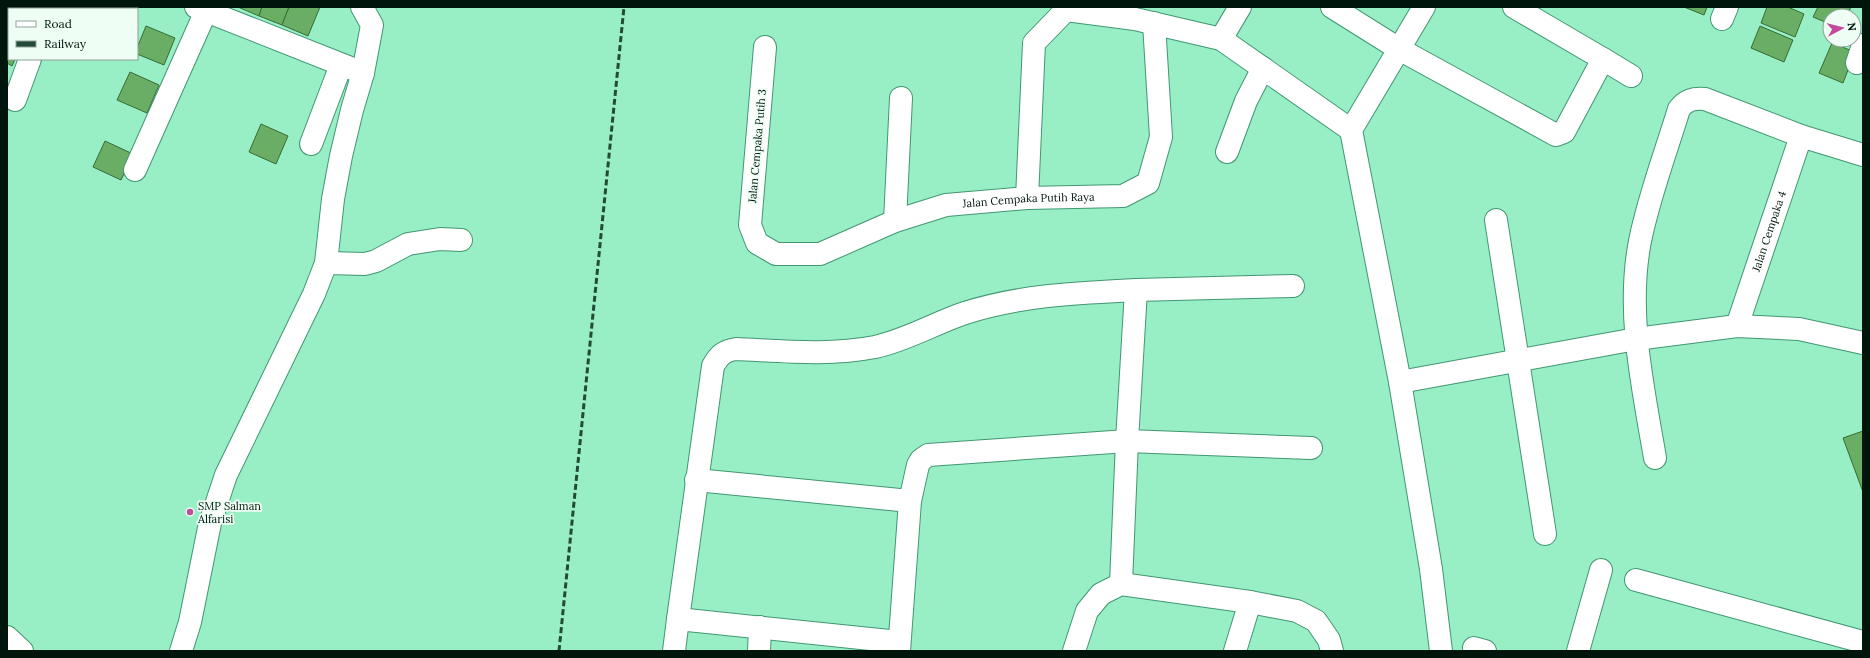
<svg xmlns="http://www.w3.org/2000/svg" width="1870" height="658" viewBox="0 0 1870 658" font-family="Lora,serif">
<style>
.building{fill:#6aae65;stroke:#376c34}
.lines{fill:none;stroke-linecap:round;stroke-linejoin:round}
.minor-casing{stroke:#419772;stroke-width:24}
.minor{stroke:#fff;stroke-width:22}
.rail{stroke:#244a38;stroke-width:3;stroke-dasharray:6 3;stroke-linecap:butt}
.poi-dot{fill:#c44a9c;stroke:#eefef5;stroke-width:1.5}
.labels{text-anchor:middle;stroke-width:3.5;stroke-linejoin:round;paint-order:stroke}
.street-label{font-size:11px;fill:#00160c;stroke:#eefef5}
.poi-label{font-size:11px;fill:#00160c;stroke:#eefef5;text-anchor:start}
</style>
<rect width="100%" height="100%" fill="#98eec5"/>
<g class="building">
<polygon points="238,7 262,7 259,16"/>
<polygon points="262,7 289,7 282,25 259,16"/>
<polygon points="289,7 320,7 308,36 282,25"/>
<polygon points="1684,7 1707,7 1704,15"/>
<polygon points="1767,7 1788,7 1804,14 1795,37 1761,23"/>
<polygon points="1818,7 1851,7 1847,16 1830,16 1830,24 1813,17"/>
<polygon points="146,26 175,38 164,65 137,54 137,48"/>
<polygon points="1760,26 1793,40 1784,62 1751,48"/>
<polygon points="7,34 9,35 9,59 15,59 12,66 7,63"/>
<polygon points="1832,43 1855,52 1843,83 1819,73"/>
<polygon points="130,72 159,85 147,113 117,100"/>
<polygon points="261,124 288,136 276,164 249,152"/>
<polygon points="105,141 133,154 121,180 93,167"/>
<polygon points="1863,431 1863,492 1843,438"/>
</g>
<g class="lines">
<g class="minor-casing">
<g id="minor">
<polyline points="34,7 39,9"/>
<polyline points="196,7 363,73"/>
<polyline points="1240,7 1221,39 1351,130"/>
<polyline points="1332,7 1399,49 1556,135 1564,132 1603,59 1631,76"/>
<polyline points="1424,7 1351,130 1400,382 1431,569 1441,651"/>
<polyline points="1514,7 1603,59"/>
<polyline points="1722,19 1727,7"/>
<path id="s1" d="M 765,47 L 750,225 L 757,243 L 776,254 L 820,254 L 895,221 L 946,205 L 1027,198 L 1123,196 L 1148,183 L 1161,137 L 1154,23"/>
<polyline points="1857,63 1863,45"/>
<polyline points="15,100 30,59"/>
<polyline points="311,144 341,65"/>
<polyline points="1227,152 1246,101 1263,68"/>
<polyline points="135,170 206,11"/>
<polyline points="1027,198 1034,43 1066,10 1135,19 1221,39"/>
<polyline points="1496,220 1545,534"/>
<polyline points="895,221 901,98"/>
<polyline points="326,263 365,264 376,261 408,244 440,239 461,240"/>
<path id="s2" d="M 1737,326 L 1801,136"/>
<polyline points="1400,382 1636,339 1737,326 1799,329 1863,343"/>
<path d="M 1655,458 C 1643,387 1626,313 1640,241 C 1649,196 1666,152 1679,109 C 1686,100 1693,98 1705,99 L 1801,136 L 1863,155"/>
<polyline points="696,480 910,501 918,465 921,460 928,455 1127,441 1311,448"/>
<polyline points="1636,580 1863,642"/>
<polyline points="1121,584 1127,441 1136,290 1293,286"/>
<path d="M 678,619 L 713,366 C 719,355 724,351 736,349 C 782,351 829,356 875,347 C 907,340 935,323 965,313 C 1021,295 1078,293 1136,290"/>
<polyline points="7,637 22,651"/>
<polyline points="1474,648 1485,651"/>
<polyline points="181,651 190,622 210,523 226,475 314,294 326,263 333,199 341,156 352,110 363,73 372,25 362,7"/>
<polyline points="674,651 678,619 899,642"/>
<polyline points="759,651 760,627"/>
<polyline points="899,651 910,501"/>
<polyline points="1074,651 1087,611 1101,594 1121,584 1250,602 1297,611 1316,621 1329,640 1332,651"/>
<polyline points="1235,651 1250,602"/>
<polyline points="1578,651 1601,570"/>
</g>
</g>
<use href="#minor" class="minor"/>
<polyline class="rail" points="559,651 624,7"/>
</g>
<circle class="poi-dot" cx="190" cy="512" r="4"/>
<g class="labels">
<g class="street-label">
<text transform="translate(757 146) rotate(-85)" y="4">Jalan Cempaka Putih 3</text>
<text dy="4" stroke="none"><textPath href="#s1" startOffset="482">Jalan Cempaka Putih Raya</textPath></text>
<text dy="4" stroke="none"><textPath href="#s2" startOffset="100">Jalan Cempaka 4</textPath></text>
</g>
<g class="poi-label">
<text x="198" y="510">SMP Salman<tspan x="198" dy="13">Alfarisi</tspan></text>
</g>
</g>
<rect width="1870" height="658" fill="none" stroke="#00160c" stroke-width="16"/>
<rect x="8" y="8" width="130" height="52" fill="#eefef5" stroke="#8fa198"/>
<rect x="16" y="21" width="20" height="6" fill="#ffffff" stroke="#8fa198"/>
<text x="44" y="28" font-size="12" fill="#00160c">Road</text>
<rect x="16" y="41" width="20" height="6" fill="#244a38" stroke="#8fa198"/>
<text x="44" y="48" font-size="12" fill="#00160c">Railway</text>
<g transform="translate(1842 28) rotate(83)"><circle r="19" fill="#eefef5" stroke="#8fa198"/>
<path d="M0-3L7 15L0 10L-7 15Z" fill="#c44a9c"/>
<text y="-6" font-size="11" font-weight="bold" text-anchor="middle" fill="#00160c">N</text>
</g>
</svg>
